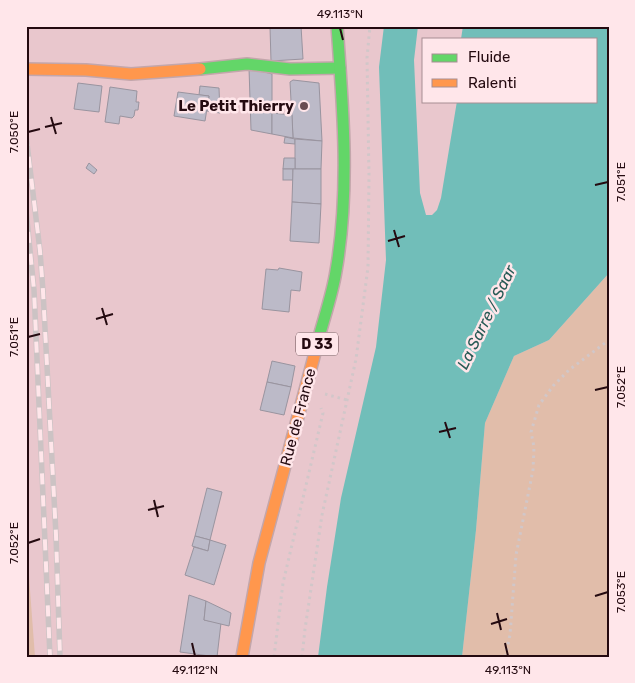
<svg xmlns="http://www.w3.org/2000/svg" width="635" height="683" viewBox="0 0 635 683" font-family="Rubik,sans-serif">
<style>
.green{fill:#e1bdaa}
.water{fill:#71beb9}
.building{fill:#bcbac8;stroke:#99949f}
.lines{fill:none;stroke-linecap:round;stroke-linejoin:round}
.fast-casing{stroke:#c3a6ab;stroke-width:14}
.slow-casing{stroke:#c3a6ab;stroke-width:14}
.path{stroke:#d1c7c9;stroke-width:3;stroke-dasharray:2.5 4;stroke-linecap:butt}
.fast{stroke:#63d668;stroke-width:11}
.slow{stroke:#ff974d;stroke-width:11}
.rail-casing{stroke:#ccc3c4;stroke-width:5.5}
.rail{stroke:#ffe6ea;stroke-width:4;stroke-dasharray:11;stroke-linecap:butt}
.ticks{fill:none;stroke:#240a10;stroke-width:2}
.poi-dot{fill:#694c52;stroke:#ffe6ea;stroke-width:2}
.labels{text-anchor:middle;stroke-width:5;stroke-linejoin:round;paint-order:stroke}
.shield{fill:#ffe6ea;stroke:#664c51;stroke-width:1}
.shield-label{font-size:14px;font-weight:bold;fill:#240a10}
.poi-label{font-size:15px;font-weight:bold;fill:#240a10;stroke:#ffe6ea;text-anchor:end}
.street-label{font-size:15px;fill:#240a10;stroke:#ffe6ea}
.water-label{font-size:16px;font-style:italic;fill:#275a55;stroke:#ffe6ea}
.neatline{fill:none;stroke:#240a10;stroke-width:2}
.ticks-label{font-size:12px;text-anchor:middle;fill:#240a10}
</style>
<rect width="100%" height="100%" fill="#e9c7cd"/>
<g class="green">
<polygon points="609,273 609,657 462,657 476,530 485,423 514,356 549,340"/>
<polygon points="26,536 35,657 26,657"/>
</g>
<polygon class="water" points="384,26 418,26 414,60 420,193 426,215 432,215 437,210 441,198 457,101 596,101 596,39 461,39 463,26 609,26 609,273 549,340 514,356 485,423 476,530 462,657 318,657 327,587 341,498 376,347 386,260 379,67"/>
<g class="building">
<polygon points="301,26 303,59 271,61 270,27"/>
<polygon points="249,68 272,74 272,134 251,130"/>
<polygon points="293,80 319,83 322,141 293,138 290,82"/>
<polygon points="78,83 102,86 99,112 74,109"/>
<polygon points="200,86 219,88 220,113 207,111 209,96 199,95"/>
<polygon points="110,87 137,91 136,102 139,102 138,110 135,110 134,116 132,118 120,116 119,124 105,122"/>
<polygon points="178,92 209,96 205,121 174,116"/>
<polygon points="272,113 292,115 293,138 272,134"/>
<polygon points="285,137 295,139 295,144 284,143"/>
<polygon points="295,139 322,141 321,169 295,169"/>
<polygon points="284,158 295,158 295,169 283,169"/>
<polygon points="89,163 97,170 94,174 86,168"/>
<rect x="283" y="169" width="10" height="11"/>
<polygon points="293,169 321,169 321,204 292,202"/>
<polygon points="292,202 321,204 319,243 290,241"/>
<polygon points="279,268 302,272 300,291 291,290 289,312 262,309 266,269 278,270"/>
<polygon points="272,361 295,366 291,387 267,382"/>
<polygon points="267,382 291,387 284,415 260,410"/>
<polygon points="207,488 222,492 210,540 195,536"/>
<polygon points="195,536 210,540 208,551 192,546"/>
<polygon points="210,540 226,545 214,585 185,575 194,547 208,551"/>
<polygon points="189,595 206,601 204,620 221,623 217,657 180,652"/>
<polygon points="206,601 231,613 229,626 204,620"/>
</g>
<g class="lines">
<g class="fast-casing">
<g id="fast">
<polyline points="200,69 247,64 290,69 340,68"/>
<path d="M 316,349 C 322,323 332,297 336,271 C 350,191 343,107 337,26"/>
</g>
</g>
<g class="slow-casing">
<g id="slow">
<polyline points="26,69 86,70 131,74 200,69"/>
<polyline points="242,657 259,563 316,349"/>
</g>
</g>
<g class="path">
<polyline points="325,394 347,400"/>
<polyline points="274,657 283,583 323,413 321,408"/>
<polyline points="302,657 305,629 322,515 356,359 368,267 369,175 367,58 370,26"/>
<polyline points="505,657 510,635 516,555 533,470 534,447 531,432 539,405 553,386 569,370 609,340"/>
</g>
<use href="#fast" class="fast"/>
<use href="#slow" class="slow"/>
<g class="rail-casing">
<g id="rail">
<polyline points="26,135 40,251 43,291 56,535 60,657"/>
<polyline points="26,210 34,290 50,657"/>
</g>
</g>
<use href="#rail" class="rail"/>
</g>
<path class="ticks" d="M 340,28 L 343,40M 51,117 L 56,134M 45,127 L 62,123M 28,132 L 40,129M 595,185 L 608,182M 394,230 L 399,247M 388,241 L 405,236M 102,308 L 107,325M 96,319 L 113,314M 28,337 L 40,334M 595,390 L 608,387M 445,422 L 450,438M 439,432 L 456,428M 154,500 L 158,517M 148,510 L 164,506M 28,543 L 40,539M 595,596 L 608,592M 497,613 L 501,630M 491,624 L 507,619M 192,643 L 195,656M 505,643 L 508,656"/>
<circle class="poi-dot" cx="304" cy="106" r="5"/>
<g class="labels">
<rect class="shield" x="296" y="332.5" width="42" height="23" rx="4"/>
<g class="shield-label">
<text x="317" y="349">D 33</text>
</g>
<g class="poi-label">
<text x="294" y="111">Le Petit Thierry</text>
</g>
<g class="street-label">
<text transform="translate(298 417) rotate(-75)" y="5">Rue de France</text>
</g>
<g class="water-label">
<text transform="translate(486 317) rotate(-64)" y="6">La Sarre / Saar</text>
</g>
</g>
<rect width="635" height="683" fill="none" stroke="#ffe6ea" stroke-width="55"/>
<rect x="422" y="38" width="175" height="65" fill="#ffe6ea" stroke="#a78e93"/>
<rect x="432" y="54" width="25" height="8" fill="#63d668" stroke="#a78e93"/>
<text x="468" y="62" font-size="15" fill="#240a10">Fluide</text>
<rect x="432" y="79" width="25" height="8" fill="#ff974d" stroke="#a78e93"/>
<text x="468" y="88" font-size="15" fill="#240a10">Ralenti</text>
<rect x="28" y="28" width="580" height="628" class="neatline"/>
<g class="ticks-label">
<text x="340" y="18">49.113°N</text>
<text transform="translate(14 132) rotate(-90)" y="4">7.050°E</text>
<text transform="translate(621 182) rotate(-90)" y="4">7.051°E</text>
<text transform="translate(14 337) rotate(-90)" y="4">7.051°E</text>
<text transform="translate(621 387) rotate(-90)" y="4">7.052°E</text>
<text transform="translate(14 543) rotate(-90)" y="4">7.052°E</text>
<text transform="translate(621 592) rotate(-90)" y="4">7.053°E</text>
<text x="195" y="674">49.112°N</text>
<text x="508" y="674">49.113°N</text>
</g>
</svg>
